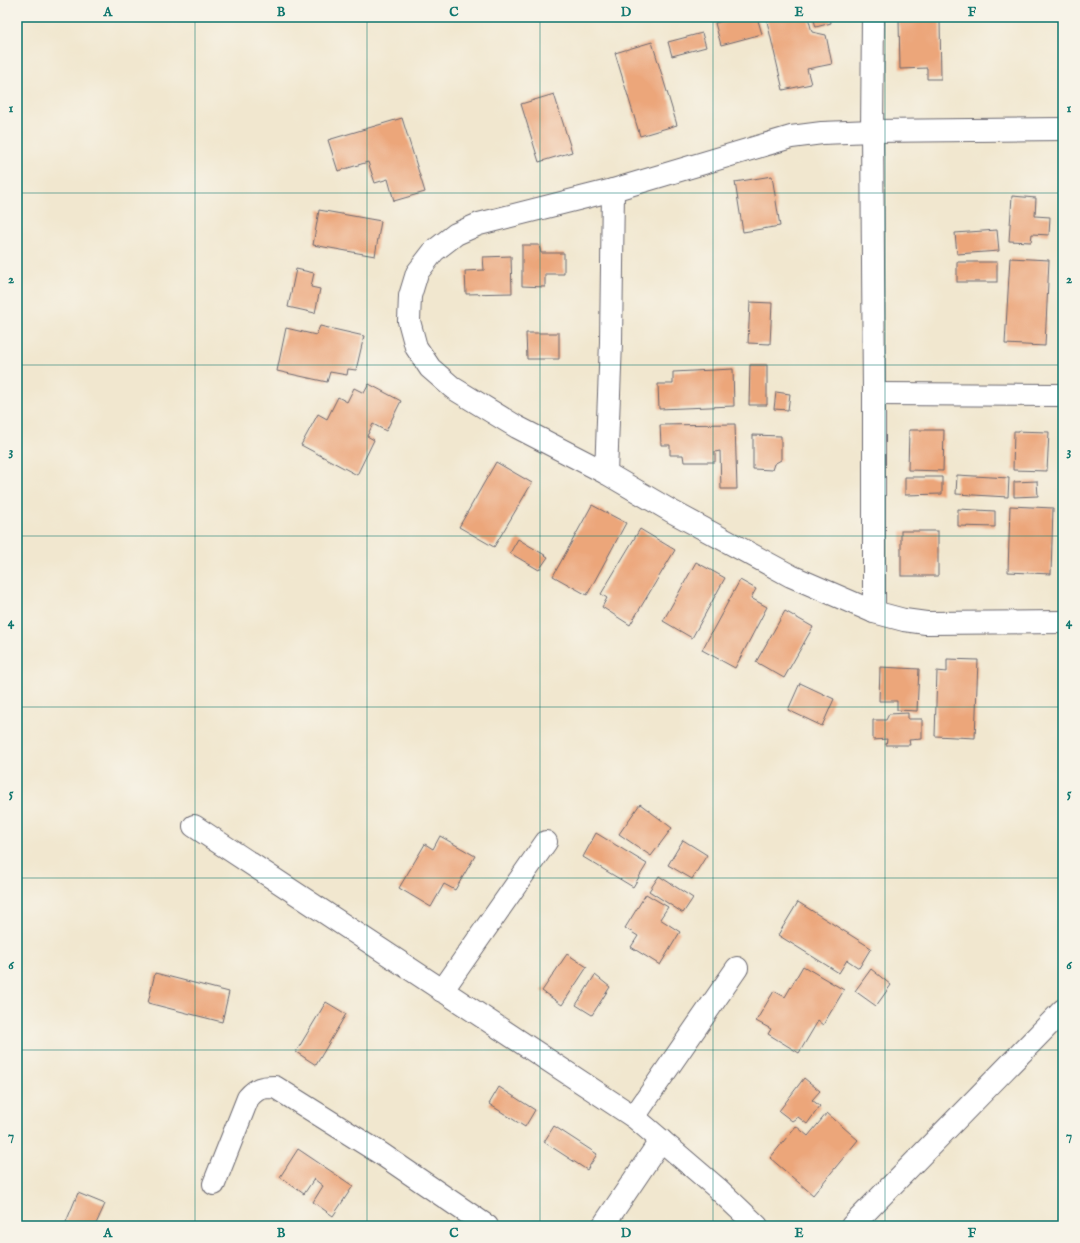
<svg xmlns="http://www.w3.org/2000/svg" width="1080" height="1243" viewBox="0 0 1080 1243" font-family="'IM FELL English',serif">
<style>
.building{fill:#eca67a}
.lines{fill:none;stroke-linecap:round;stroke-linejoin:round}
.street-casing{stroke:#6a676f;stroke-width:24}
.street{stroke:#fff;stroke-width:22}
.grid{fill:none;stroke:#0f766e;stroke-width:1;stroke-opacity:0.55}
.neatline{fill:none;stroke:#0f766e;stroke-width:1.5}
.grid-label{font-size:13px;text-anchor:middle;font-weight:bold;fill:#0f766e}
</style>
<rect width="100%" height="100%" fill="#f7f3e8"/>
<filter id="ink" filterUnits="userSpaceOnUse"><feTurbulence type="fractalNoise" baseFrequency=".025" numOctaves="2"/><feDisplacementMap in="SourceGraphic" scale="8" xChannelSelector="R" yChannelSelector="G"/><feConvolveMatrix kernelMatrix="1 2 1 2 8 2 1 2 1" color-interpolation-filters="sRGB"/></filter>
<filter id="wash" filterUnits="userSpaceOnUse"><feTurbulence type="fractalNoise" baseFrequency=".012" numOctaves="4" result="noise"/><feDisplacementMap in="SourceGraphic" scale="16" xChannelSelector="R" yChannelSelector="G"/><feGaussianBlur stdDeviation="0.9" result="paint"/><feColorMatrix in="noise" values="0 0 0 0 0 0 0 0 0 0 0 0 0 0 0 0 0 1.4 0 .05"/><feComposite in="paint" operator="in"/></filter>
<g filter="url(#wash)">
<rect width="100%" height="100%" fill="#f1e7cf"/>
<g id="blocks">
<g class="building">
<polygon points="736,17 757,17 762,34 721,45 715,23"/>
<polygon points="766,17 808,17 812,32 826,35 832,64 807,69 811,84 783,90"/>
<polygon points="813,17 830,17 831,23 816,27"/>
<polygon points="899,20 940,20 941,79 927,79 927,68 900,69"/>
<polygon points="702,33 706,47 672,56 668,42"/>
<polygon points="652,42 677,125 640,136 615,53"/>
<polygon points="554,94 572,152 539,162 521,104"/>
<polygon points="402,118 425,192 394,201 388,179 375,183 368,162 338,171 328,140"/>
<polygon points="772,176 780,226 743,232 735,182"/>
<polygon points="1012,196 1036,198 1035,216 1050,217 1049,235 1032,234 1031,242 1009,241"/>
<polygon points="319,210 381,221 375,256 313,245"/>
<polygon points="997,230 999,251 957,254 955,233"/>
<polygon points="522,245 539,245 541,253 564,253 564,274 545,274 545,287 522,286"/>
<polygon points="511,256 512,293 466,294 465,271 484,270 483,257"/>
<polygon points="1010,258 1049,260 1045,346 1005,344"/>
<rect x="957" y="262" width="40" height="20"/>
<polygon points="296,269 314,273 311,287 320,289 315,313 288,307"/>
<polygon points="750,302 772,303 770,344 748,343"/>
<polygon points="320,326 364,336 356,370 348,369 347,375 330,372 327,382 277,371 286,328 316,335"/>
<polygon points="526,333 559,333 559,359 527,359"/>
<polygon points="750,365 767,365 767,405 749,405"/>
<polygon points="733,369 734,406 659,409 658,384 673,384 673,372"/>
<polygon points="369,384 401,401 386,431 373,424 367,436 374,440 357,475 301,445 318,414 327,419 338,397 347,402 354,388 364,393"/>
<polygon points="776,392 790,394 788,410 774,409"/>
<polygon points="735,424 737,489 721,489 720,451 715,452 715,462 684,462 683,455 670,455 670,445 661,445 660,425"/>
<polygon points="909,430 944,430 943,471 908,470"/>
<polygon points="1014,431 1049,432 1047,471 1013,470"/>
<polygon points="753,435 781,436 781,460 774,464 772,470 753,469"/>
<polygon points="496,462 532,483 494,547 459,527"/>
<polygon points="957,475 1009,478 1008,497 956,494"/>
<polygon points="905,477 942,477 942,494 905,495"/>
<polygon points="1037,481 1038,496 1014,497 1014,482"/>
<polygon points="592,505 626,523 587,595 553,576"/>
<polygon points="1010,506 1053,508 1051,574 1008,572"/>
<polygon points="958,509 995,511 995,527 958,526"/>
<polygon points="640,529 675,550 630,625 602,607 607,598 601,594"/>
<rect x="901" y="531" width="37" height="45"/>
<polygon points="518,539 548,557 539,570 510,553"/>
<polygon points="696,562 725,578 692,638 663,621"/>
<polygon points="740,580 756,589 751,598 767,607 735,668 702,650"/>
<polygon points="785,611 813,627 784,678 756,662"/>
<polygon points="947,659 978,660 975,738 935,736 937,671 947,672"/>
<polygon points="1060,663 1063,663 1063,719 1061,719"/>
<polygon points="880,667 919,669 917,711 897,710 897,701 879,701"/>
<polygon points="800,683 834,699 822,726 788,710"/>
<polygon points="908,713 908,719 922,719 922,739 909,740 910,745 886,745 887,739 873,740 873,720 886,720 889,714"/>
<polygon points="640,804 672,828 651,856 619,834"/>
<polygon points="596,833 647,864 633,887 583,857"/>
<polygon points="440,836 475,856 455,890 444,884 431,907 399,888 425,844 433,849"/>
<polygon points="683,840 707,855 692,879 668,865"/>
<polygon points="659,876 693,898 683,913 649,891"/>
<polygon points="646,894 668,907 660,919 680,932 660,965 631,947 638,936 625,928"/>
<polygon points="798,902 871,948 859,968 847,960 839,973 778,935"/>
<polygon points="567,954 587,967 562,1005 542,991"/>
<polygon points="803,966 844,990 823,1025 818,1021 799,1053 768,1034 771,1029 756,1021 774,991 785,997"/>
<polygon points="871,969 891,985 876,1006 855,991"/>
<polygon points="155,973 229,992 222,1022 148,1003"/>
<polygon points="595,975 610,987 592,1015 576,1005"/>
<polygon points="326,1002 346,1014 316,1065 296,1052"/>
<polygon points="804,1078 820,1091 812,1100 820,1106 807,1124 798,1117 792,1121 779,1111"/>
<polygon points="499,1087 535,1110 525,1127 489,1104"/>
<polygon points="827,1113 858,1140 813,1195 770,1158 796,1126 808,1136"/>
<polygon points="554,1126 597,1154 587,1170 544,1142"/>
<polygon points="298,1149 353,1186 333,1216 313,1202 323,1186 314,1179 304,1194 280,1177"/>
<polygon points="78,1193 105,1204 95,1226 75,1226 66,1222"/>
</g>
</g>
</g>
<g filter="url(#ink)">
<use href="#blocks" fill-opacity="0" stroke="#6a676f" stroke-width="1"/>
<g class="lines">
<g class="street-casing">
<g id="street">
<polyline points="873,17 872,131 874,394 874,612"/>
<polyline points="1063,129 872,131 822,133 791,137 613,190 479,224 456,234 434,251 417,273 410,296 409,321 416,347 430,368 453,388 517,427 606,473 671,511 791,576 874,612 904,620 926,623 1063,622"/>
<polyline points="874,394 1063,395"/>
<polyline points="606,473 611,342 613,190"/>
<polyline points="194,826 634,1117 717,1188 757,1226"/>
<polyline points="442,991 546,842"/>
<polyline points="634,1117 737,968"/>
<path d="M 214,1184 L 248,1098 C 257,1088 261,1087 275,1087 L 380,1153 L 487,1226"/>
<polyline points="603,1226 661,1140"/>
<polyline points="852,1226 1063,1010"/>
</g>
</g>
<use href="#street" class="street"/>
</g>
</g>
<path class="grid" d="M 195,17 L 195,1226M 367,17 L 367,1226M 540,17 L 540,1226M 713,17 L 713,1226M 885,17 L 885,1226M 17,193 L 1063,193M 17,365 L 1063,365M 17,536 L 1063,536M 17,707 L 1063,707M 17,878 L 1063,878M 17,1050 L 1063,1050"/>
<rect width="1080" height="1243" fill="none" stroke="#f7f3e8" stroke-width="44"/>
<rect x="22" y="22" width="1036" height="1199" class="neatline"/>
<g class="grid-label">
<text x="108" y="16">A</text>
<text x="281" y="16">B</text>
<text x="454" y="16">C</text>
<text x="626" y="16">D</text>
<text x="799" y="16">E</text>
<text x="972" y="16">F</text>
<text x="11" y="112">1</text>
<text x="1069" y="112">1</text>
<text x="11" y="283">2</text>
<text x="1069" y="283">2</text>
<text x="11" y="455">3</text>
<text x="1069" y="455">3</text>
<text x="11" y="626">4</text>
<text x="1069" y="626">4</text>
<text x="11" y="797">5</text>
<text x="1069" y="797">5</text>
<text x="11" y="969">6</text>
<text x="1069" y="969">6</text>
<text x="11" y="1140">7</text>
<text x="1069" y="1140">7</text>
<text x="108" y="1237">A</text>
<text x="281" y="1237">B</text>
<text x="454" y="1237">C</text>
<text x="626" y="1237">D</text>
<text x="799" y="1237">E</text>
<text x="972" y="1237">F</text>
</g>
</svg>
